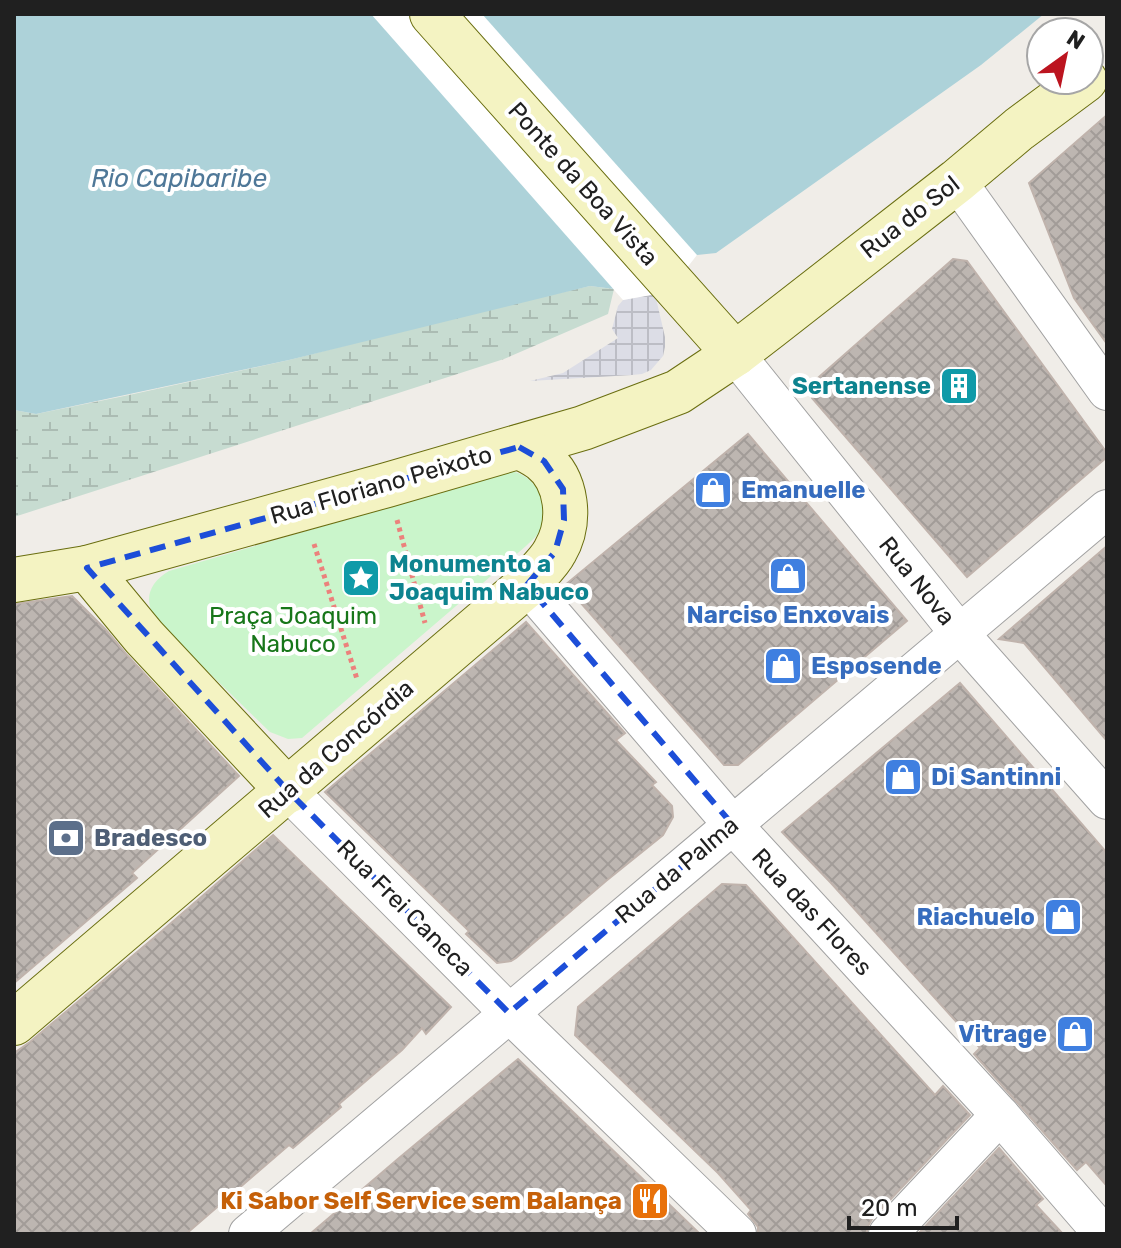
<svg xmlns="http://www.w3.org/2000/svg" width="1121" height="1248" viewBox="0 0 1121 1248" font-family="Rubik,sans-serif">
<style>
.wetland{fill:url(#wetland-marsh)}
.park{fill:#caf5cb}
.plaza{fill:url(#plaza-grid)}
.water{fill:#add2d9}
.pier{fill:#fff}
.building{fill:url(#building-cross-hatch);stroke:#c0b3ac;stroke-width:2}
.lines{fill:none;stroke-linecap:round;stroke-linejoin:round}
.street-casing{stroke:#a1a1a1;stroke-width:40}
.secondary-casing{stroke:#6a6e10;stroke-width:46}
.path{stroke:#ec817c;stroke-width:5;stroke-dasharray:4 4;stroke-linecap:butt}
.street{stroke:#fff;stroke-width:38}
.secondary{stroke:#f4f3c2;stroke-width:44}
.marked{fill:none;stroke:#1d4ed8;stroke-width:6;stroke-dasharray:16 10;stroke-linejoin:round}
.labels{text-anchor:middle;stroke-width:8;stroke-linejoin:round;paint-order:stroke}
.street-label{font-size:24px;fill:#202020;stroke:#fff}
.culture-label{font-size:24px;font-weight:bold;fill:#0d838f;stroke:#fff;text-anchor:end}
.shop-label{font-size:24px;font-weight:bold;fill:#366cbe;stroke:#fff;text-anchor:start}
.park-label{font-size:24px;fill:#177619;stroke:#fff}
.service-label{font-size:24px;font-weight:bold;fill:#4e5e75;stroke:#fff;text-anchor:start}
.food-label{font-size:24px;font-weight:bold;fill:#c56008;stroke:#fff;text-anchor:end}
.water-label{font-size:26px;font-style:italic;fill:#4f7898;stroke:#fff}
</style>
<defs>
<pattern id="wetland-marsh" width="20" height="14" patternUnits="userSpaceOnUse" patternTransform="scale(2)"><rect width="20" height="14" fill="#c7dcd1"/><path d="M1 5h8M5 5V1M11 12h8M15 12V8" fill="none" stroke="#abbcb3"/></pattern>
<pattern id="plaza-grid" width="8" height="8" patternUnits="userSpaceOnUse" patternTransform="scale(2)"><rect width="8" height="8" fill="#dcdde6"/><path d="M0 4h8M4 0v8" fill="none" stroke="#bcbdc5"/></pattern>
<pattern id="building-cross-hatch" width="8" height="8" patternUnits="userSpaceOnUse" patternTransform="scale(2)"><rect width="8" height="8" fill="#bdb6b1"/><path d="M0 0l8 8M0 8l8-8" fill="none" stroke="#a29c98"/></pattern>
</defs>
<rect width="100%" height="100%" fill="#f0ede8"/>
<polygon class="wetland" points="590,286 614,289 608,314 504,359 14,517 14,410 36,414 129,395 289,360 475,312"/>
<path class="park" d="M 492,470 C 498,470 505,469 511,471 C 536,476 549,502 542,526 C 540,534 532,540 526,546 L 302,738 L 288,739 L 270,732 L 158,623 C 143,602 147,584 169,571 L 393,506 Z"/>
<polygon class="plaza" points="655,294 665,337 665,347 663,356 651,370 642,374 632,375 530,381 563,373 618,338 612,329 618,306 623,300"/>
<polygon class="water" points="14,14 1044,14 981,65 716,253 697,255 656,267 614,289 590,286 289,360 36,414 14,410"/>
<polygon class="pier" points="371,14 482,14 697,255 668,292 623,300"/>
<g class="building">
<polygon points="1107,115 1107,344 1074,298 1029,183"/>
<polygon points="953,259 967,261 1107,453 1107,457 967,577 812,398 810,385"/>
<polygon points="748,434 907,621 738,765 724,765 565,585"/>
<polygon points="1107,546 1107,741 1024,643 999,639"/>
<polygon points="72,596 106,630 126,654 239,776 132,873 137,878 14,983 14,604"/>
<polygon points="526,622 625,733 616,740 656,782 652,785 672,806 673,817 663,835 606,881 516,958 511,961 497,963 466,934 469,931 325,792"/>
<polygon points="960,683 1107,853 1107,1186 1086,1162 1077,1170 974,1054 980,1048 831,883 782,832"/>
<polygon points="273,835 451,1007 426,1034 422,1028 402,1050 339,1104 341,1107 293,1148 289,1145 186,1234 14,1234 14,1053 30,1042 155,937"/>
<polygon points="722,884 746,885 935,1095 943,1086 970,1115 872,1219 867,1228 867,1234 758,1234 758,1227 748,1214 751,1210 718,1173 575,1035 578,1007"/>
<polygon points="518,1059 700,1234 310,1234 399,1158"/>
<polygon points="999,1148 1043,1199 1036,1205 1063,1234 918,1234"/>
</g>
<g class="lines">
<g class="street-casing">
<g id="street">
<polyline points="957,181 1107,391"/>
<polyline points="735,354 960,634 1107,800"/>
<polyline points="527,585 732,824 1000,1115 1103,1234"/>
<polyline points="288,791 509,1013 737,1234"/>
<polyline points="248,1234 1107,509"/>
<polyline points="888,1234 1000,1115"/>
</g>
</g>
<g class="secondary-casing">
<g id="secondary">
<polyline points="432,14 735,354"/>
<polyline points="87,568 144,637 288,791"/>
<polyline points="14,580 87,568 387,485 583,428 678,392 735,354 770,327 957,181 1019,129 1085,80"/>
<path d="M 14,1023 L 527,585 C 536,574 549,563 555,551 C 572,522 568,480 541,459 C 534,454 526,450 519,447"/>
</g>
</g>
<g class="path">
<polyline points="397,520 425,623"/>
<polyline points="314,544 357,679"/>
</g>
<use href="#street" class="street"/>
<use href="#secondary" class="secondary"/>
</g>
<path class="marked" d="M 519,447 L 544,461 L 563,489 L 564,520 L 555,552 L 527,585 L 732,824 L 509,1013 L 288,791 L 87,568 Z"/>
<defs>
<g id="building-square" transform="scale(2)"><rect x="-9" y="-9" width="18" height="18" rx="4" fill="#0f9aa8" stroke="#fff"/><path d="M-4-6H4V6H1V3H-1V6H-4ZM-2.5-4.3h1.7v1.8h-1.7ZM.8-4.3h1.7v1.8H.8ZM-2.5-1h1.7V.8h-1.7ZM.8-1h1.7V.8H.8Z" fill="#fff"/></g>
<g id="shop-square" transform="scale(2)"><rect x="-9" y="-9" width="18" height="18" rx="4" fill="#3f7fe0" stroke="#fff"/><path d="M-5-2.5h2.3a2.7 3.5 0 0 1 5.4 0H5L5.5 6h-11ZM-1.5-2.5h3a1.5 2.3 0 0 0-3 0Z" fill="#fff"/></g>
<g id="sight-square" transform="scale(2)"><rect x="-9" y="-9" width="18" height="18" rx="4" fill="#0f9aa8" stroke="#fff"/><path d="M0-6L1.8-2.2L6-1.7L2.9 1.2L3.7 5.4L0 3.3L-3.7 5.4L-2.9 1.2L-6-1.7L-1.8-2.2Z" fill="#fff"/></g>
<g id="bank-square" transform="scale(2)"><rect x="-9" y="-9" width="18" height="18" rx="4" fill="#5c6f8a" stroke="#fff"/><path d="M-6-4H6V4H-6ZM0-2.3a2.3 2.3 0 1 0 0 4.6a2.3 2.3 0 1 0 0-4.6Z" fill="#fff"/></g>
<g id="restaurant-square" transform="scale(2)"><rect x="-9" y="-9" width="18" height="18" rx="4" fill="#e8710a" stroke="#fff"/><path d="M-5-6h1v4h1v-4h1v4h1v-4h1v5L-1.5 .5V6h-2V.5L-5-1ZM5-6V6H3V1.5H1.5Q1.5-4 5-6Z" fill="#fff"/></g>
</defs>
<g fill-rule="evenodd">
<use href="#building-square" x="959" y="386"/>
<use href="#shop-square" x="713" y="490"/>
<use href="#shop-square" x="788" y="576"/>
<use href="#sight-square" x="361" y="578"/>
<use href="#shop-square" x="783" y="666"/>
<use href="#shop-square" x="903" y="777"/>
<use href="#bank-square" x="66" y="838"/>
<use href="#shop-square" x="1063" y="917"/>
<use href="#shop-square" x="1075" y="1034"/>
<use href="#restaurant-square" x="650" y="1201"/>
</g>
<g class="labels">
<g class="street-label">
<text transform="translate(583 184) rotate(48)" y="8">Ponte da Boa Vista</text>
<text transform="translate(910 217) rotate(-38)" y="8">Rua do Sol</text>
<text transform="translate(381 485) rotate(-16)" y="8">Rua Floriano Peixoto</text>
<text transform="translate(917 581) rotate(51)" y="8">Rua Nova</text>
<text transform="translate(336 749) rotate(-41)" y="8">Rua da Concórdia</text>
<text transform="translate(677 870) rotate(-40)" y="8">Rua da Palma</text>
<text transform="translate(405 908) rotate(45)" y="8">Rua Frei Caneca</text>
<text transform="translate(812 912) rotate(47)" y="8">Rua das Flores</text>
</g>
<g class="culture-label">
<text x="931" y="394">Sertanense</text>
<text x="389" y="572" text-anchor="start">Monumento a<tspan x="389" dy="28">Joaquim Nabuco</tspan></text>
</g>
<g class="shop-label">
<text x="741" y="498">Emanuelle</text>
<text x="788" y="623" text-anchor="middle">Narciso Enxovais</text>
<text x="811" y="674">Esposende</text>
<text x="931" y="785">Di Santinni</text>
<text x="1035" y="925" text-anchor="end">Riachuelo</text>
<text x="1047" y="1042" text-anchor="end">Vitrage</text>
</g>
<g class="park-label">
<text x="293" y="624">Praça Joaquim<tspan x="293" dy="28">Nabuco</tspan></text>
</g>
<g class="service-label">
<text x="94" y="846">Bradesco</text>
</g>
<g class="food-label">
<text x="622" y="1209">Ki Sabor Self Service sem Balança</text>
</g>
<g class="water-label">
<text x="179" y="187">Rio Capibaribe</text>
</g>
</g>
<rect width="1121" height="1248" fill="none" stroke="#202020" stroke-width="32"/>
<g transform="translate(1065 56) rotate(33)"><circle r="38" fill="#ffffff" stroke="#a6a6a6" stroke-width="2"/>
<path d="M0-6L14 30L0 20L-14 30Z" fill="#bc141f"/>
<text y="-12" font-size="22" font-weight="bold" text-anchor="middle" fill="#202020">N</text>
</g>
<path d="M849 1216v12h108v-12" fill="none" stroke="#202020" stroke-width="4"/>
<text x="861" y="1216" font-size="24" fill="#202020" stroke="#ffffff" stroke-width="6" paint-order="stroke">20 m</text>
</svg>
